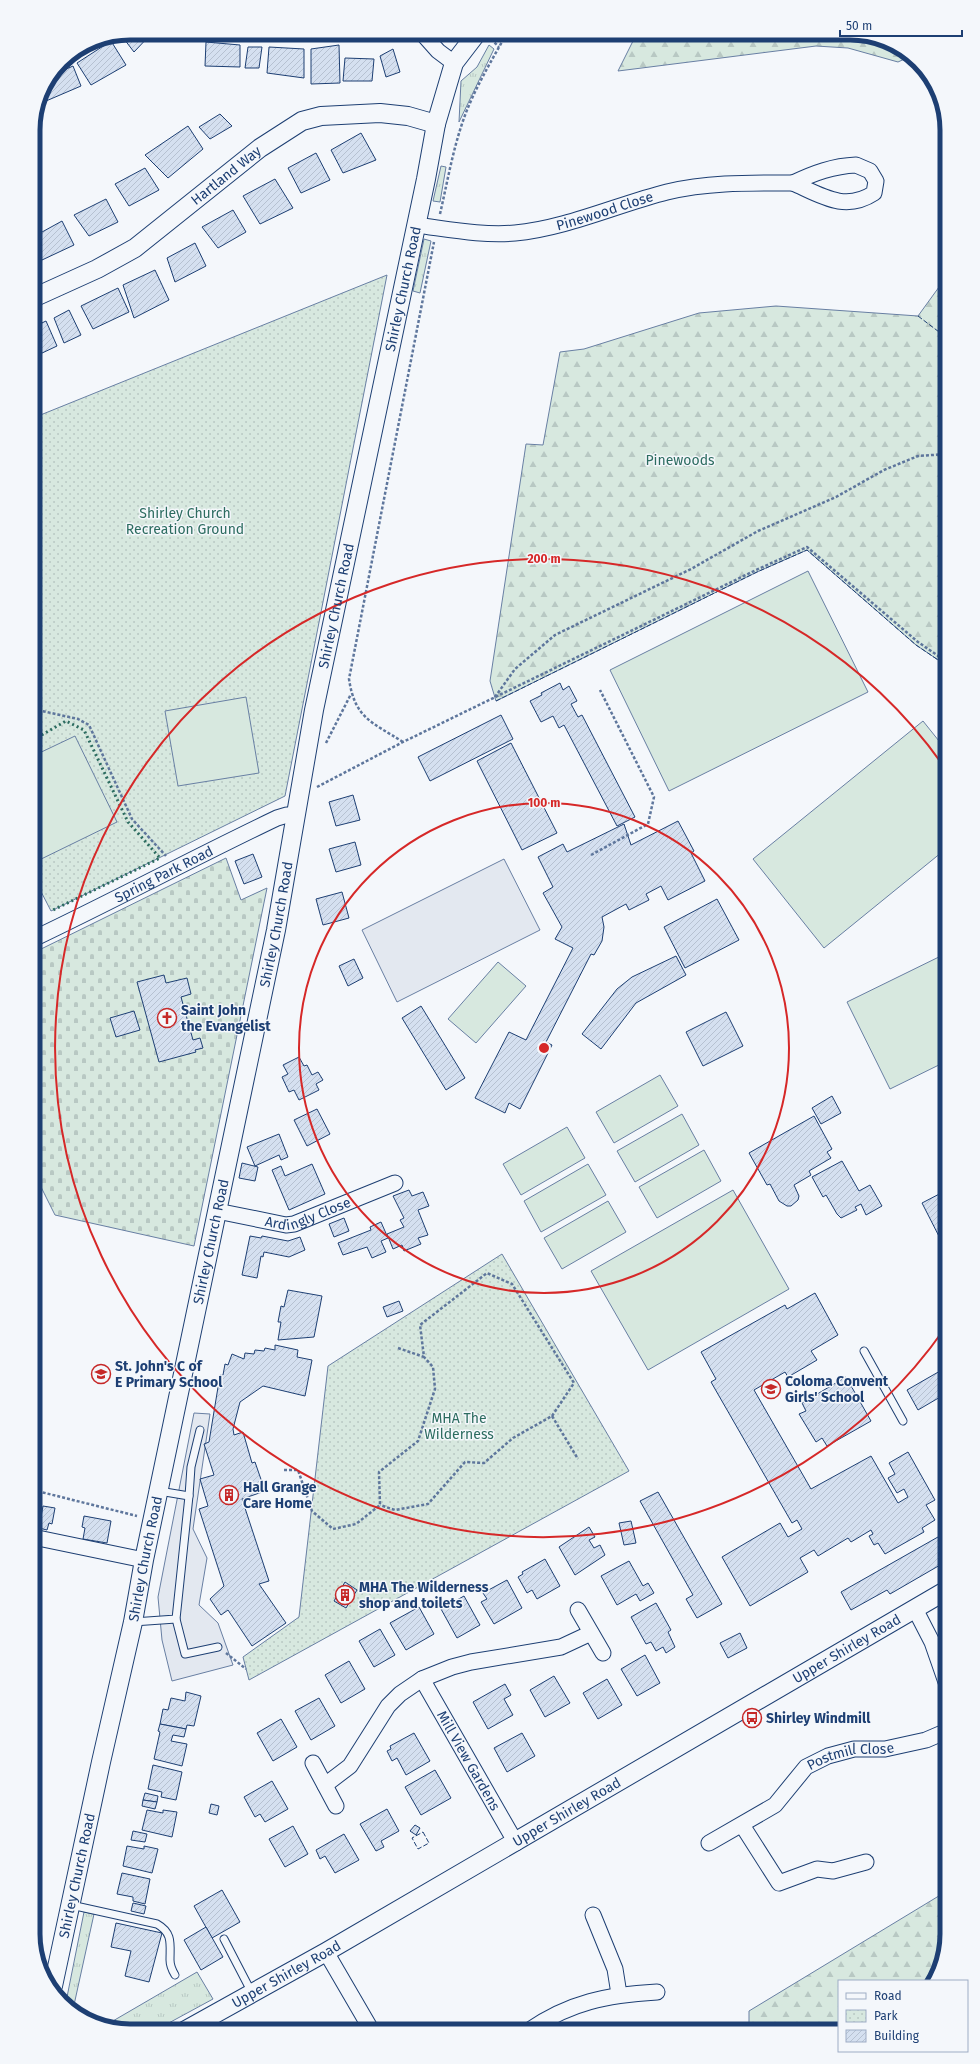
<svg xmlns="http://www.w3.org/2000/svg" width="980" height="2064" viewBox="0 0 980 2064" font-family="'Fira Sans',sans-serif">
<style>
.grass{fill:url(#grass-tufts);stroke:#687fa3}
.forest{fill:url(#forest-firs);stroke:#687fa3}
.cemetery{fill:url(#cemetery-stones);stroke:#687fa3}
.park{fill:url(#park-dots);stroke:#687fa3}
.pitch{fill:#d7e8df;stroke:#687fa3}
.parking{fill:#e3e8f0;stroke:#687fa3}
.building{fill:url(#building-hatch);stroke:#1d3f73}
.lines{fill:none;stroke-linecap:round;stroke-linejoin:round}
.service-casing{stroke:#1d3f73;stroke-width:9}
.minor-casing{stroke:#1d3f73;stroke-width:17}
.tertiary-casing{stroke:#1d3f73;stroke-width:20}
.path{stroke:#5e769c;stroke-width:2.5;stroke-dasharray:3 2;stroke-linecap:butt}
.service{stroke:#f4f7fb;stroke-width:7}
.minor{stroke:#f4f7fb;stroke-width:15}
.tertiary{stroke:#f4f7fb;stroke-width:18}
.hedge{stroke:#2c6c60;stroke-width:3;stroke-dasharray:2 3;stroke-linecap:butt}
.fence{stroke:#1d3f73;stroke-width:1;stroke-dasharray:5 2;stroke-linecap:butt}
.ring{fill:none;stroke:#d62828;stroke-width:2}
.labels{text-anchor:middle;stroke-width:3;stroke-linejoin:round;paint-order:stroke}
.street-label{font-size:14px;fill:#1d3f73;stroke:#f4f7fb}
.park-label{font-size:14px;fill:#2c6c60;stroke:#f4f7fb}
.poi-label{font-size:14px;font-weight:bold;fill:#1d3f73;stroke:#f4f7fb;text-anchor:start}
.rim{fill:none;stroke:#1d3f73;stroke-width:5}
.centre{fill:#d62828;stroke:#f4f7fb;stroke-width:2}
.ring-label{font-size:12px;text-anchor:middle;font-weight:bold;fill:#d62828;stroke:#f4f7fb;stroke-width:3;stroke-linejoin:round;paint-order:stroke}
</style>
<defs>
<pattern id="grass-tufts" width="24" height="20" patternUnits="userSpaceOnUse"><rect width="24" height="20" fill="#d7e8df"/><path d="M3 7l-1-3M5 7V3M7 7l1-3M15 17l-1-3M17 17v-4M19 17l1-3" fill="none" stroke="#b8c8c3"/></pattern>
<pattern id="forest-firs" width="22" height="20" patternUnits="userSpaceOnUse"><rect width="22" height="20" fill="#d7e8df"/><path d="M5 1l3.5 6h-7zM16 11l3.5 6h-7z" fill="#b8c8c3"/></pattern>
<pattern id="cemetery-stones" width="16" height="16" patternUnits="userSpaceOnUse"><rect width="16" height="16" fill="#d7e8df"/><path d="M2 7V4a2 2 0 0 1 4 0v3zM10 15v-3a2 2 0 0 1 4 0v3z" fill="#b8c8c3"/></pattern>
<pattern id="park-dots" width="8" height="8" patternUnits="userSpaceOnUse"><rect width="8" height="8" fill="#d7e8df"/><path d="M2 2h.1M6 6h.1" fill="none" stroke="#b8c8c3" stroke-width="1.8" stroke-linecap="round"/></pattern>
<pattern id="building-hatch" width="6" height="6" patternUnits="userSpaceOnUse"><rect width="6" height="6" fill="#d5e0f0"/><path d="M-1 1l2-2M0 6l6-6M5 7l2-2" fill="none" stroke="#b6c1d1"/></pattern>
</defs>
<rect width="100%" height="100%" fill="#f4f7fb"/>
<g class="grass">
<polygon points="489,45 494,49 459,122 461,81 477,67"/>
<polygon points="441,166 446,167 440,202 433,201"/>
<polygon points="424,239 431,241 420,293 413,291"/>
<polygon points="84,1912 94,1914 74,2005 75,2014 66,2002"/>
<polygon points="197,1972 213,1999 154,2031 124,2031 106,2025"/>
</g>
<g class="forest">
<polygon points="637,33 857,33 909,53 911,56 898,62 848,48 816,46 618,71"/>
<polygon points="947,276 947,666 916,645 807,550 757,572 496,701 490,681 526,444 543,445 560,352 584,349 699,313 776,306 918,316"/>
<polygon points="947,1891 947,1934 933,1981 839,1981 839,2031 749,2031 749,2011"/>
</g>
<polygon class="cemetery" points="226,858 241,900 267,888 194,1246 55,1215 36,1177 33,1178 33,953"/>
<g class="park">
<polygon points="387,275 285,796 51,911 33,876 33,418"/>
<polygon points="502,1254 629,1471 249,1680 243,1657 299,1617 328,1366"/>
</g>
<g class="pitch">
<polygon points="808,571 868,692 669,791 610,670"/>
<polygon points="246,697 259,773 178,786 165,711"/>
<polygon points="923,721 947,751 947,848 824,948 753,859"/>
<polygon points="75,736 117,822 33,863 33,756"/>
<polygon points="947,953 947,1061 890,1089 847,1002"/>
<polygon points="498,962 526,986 476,1043 448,1019"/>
<polygon points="660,1075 678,1106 614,1143 596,1112"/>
<polygon points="682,1114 699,1145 635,1182 617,1151"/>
<polygon points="567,1127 585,1158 521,1195 503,1164"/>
<polygon points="704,1150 721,1181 657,1218 639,1187"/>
<polygon points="588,1164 606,1195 541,1232 524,1201"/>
<polygon points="733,1190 789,1289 648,1370 591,1271"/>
<polygon points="608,1201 626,1232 562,1269 544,1238"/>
</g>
<g class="parking">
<polygon points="504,859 540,930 397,1002 362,930"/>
<polygon points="194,1413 210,1414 193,1529 207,1558 199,1605 218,1623 233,1665 172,1681 162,1640 158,1597"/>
</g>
<g class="building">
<polygon points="130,33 152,33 134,52 121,35"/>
<polygon points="111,41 126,65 91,85 77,63"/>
<polygon points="206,42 240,45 240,67 205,66"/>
<polygon points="339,45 340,83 311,84 311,49"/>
<polygon points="248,47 262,47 259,68 245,68"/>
<polygon points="269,47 304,49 304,78 267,73"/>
<polygon points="393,49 400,72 386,77 380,56"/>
<polygon points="345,58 374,59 372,81 343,81"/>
<polygon points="73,66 81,86 46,101 42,91 51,76"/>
<polygon points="220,114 232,126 210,139 199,127"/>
<polygon points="188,126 203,149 168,178 145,155"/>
<polygon points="361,133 376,160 343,173 331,150"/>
<polygon points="316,153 330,180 301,193 288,168"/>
<polygon points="145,168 159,190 129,206 115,184"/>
<polygon points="275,179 293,208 260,224 243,196"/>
<polygon points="106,199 118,222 89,236 74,215"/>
<polygon points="233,210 246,232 218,248 202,227"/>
<polygon points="62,221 74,245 42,260 33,237"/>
<polygon points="195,243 206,266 175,282 167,258"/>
<polygon points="155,270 169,300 134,318 123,285"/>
<polygon points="118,288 129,312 93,329 81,306"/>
<polygon points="69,310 81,335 64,343 54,318"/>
<polygon points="46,321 57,346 40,354 33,336 33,327"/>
<polygon points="560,683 563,690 569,686 577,701 571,704 578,717 582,715 635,817 617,826 564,725 559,728 553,716 541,722 530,701 542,695 541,693"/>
<polygon points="501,715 513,739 430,781 418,757"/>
<polygon points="511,743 557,833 522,850 477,761"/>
<polygon points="353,795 360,820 336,826 329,802"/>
<polygon points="678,821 694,851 691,853 705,881 668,900 661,886 646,894 649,900 629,910 626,904 602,917 604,927 602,941 594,955 591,954 546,1042 552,1045 520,1109 509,1103 505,1113 475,1098 509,1032 526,1040 573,948 555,939 562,927 543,893 553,887 538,857 563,844 567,852 624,824 631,845"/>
<polygon points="355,842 361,865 336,872 329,849"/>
<polygon points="253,854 262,877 244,884 235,861"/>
<polygon points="342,892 349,918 323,925 316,899"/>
<polygon points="717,899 739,940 685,968 664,927"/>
<polygon points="676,956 686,975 636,1003 601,1049 582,1034 617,989 632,977"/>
<polygon points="354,959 363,978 348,986 339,966"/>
<polygon points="164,975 166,983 187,978 191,994 181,997 193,1040 200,1038 203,1048 195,1050 196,1052 159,1062 137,982"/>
<polygon points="421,1006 465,1078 446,1090 402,1018"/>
<polygon points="134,1011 140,1030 116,1037 110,1018"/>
<polygon points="726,1012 743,1046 703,1066 686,1032"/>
<polygon points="299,1057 304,1066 307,1065 312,1075 318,1072 323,1080 316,1084 319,1090 299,1100 294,1090 289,1092 282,1077 288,1074 283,1065"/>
<polygon points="832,1096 841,1113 821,1124 812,1108"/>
<polygon points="317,1109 330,1134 307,1146 294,1120"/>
<polygon points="814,1116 832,1149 827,1152 831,1158 809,1171 811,1175 794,1185 799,1196 798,1200 791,1206 787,1206 779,1201 770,1184 767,1185 749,1153"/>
<polygon points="279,1134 288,1157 281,1160 279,1155 255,1166 247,1147"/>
<polygon points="842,1161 859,1191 870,1185 882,1206 866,1215 861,1204 855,1207 857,1210 841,1218 837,1214 826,1195 823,1197 812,1177"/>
<polygon points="242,1163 258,1167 255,1181 239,1178"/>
<polygon points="312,1164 325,1194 289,1210 272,1170 281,1166 285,1176"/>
<polygon points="409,1190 412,1196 423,1192 429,1206 418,1210 428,1235 418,1238 421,1244 404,1251 402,1245 393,1249 387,1234 404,1227 400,1220 404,1218 393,1196"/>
<polygon points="947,1190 947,1252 922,1203"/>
<polygon points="344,1218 349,1231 334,1237 329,1224"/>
<polygon points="381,1222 388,1238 381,1241 386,1252 372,1258 367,1247 343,1255 338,1243 371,1230 370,1227"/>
<polygon points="250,1236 261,1238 262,1236 288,1241 300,1237 305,1250 289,1257 264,1252 263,1257 261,1256 257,1278 242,1275"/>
<polygon points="288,1290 322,1296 314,1337 278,1340 281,1322 278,1322 281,1306 284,1307"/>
<polygon points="815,1293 838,1335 811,1351 817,1360 788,1377 785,1372 754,1390 811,1489 871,1456 898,1503 908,1497 904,1489 897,1493 888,1478 895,1474 889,1463 908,1452 935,1500 926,1505 935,1520 922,1528 924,1532 885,1554 878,1543 874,1545 869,1536 873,1534 871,1530 851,1542 848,1538 818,1556 814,1550 800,1558 808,1572 750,1606 722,1557 780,1523 788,1537 802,1529 797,1520 792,1523 711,1382 716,1379 701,1352 785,1305 787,1309"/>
<polygon points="399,1301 403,1311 387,1317 383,1307"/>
<polygon points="275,1345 298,1350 297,1357 312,1360 305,1396 263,1386 240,1402 233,1429 234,1435 243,1432 252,1463 255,1462 265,1491 242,1499 269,1581 259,1584 286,1623 252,1646 228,1610 221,1615 210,1599 224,1586 199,1509 208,1506 200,1479 214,1475 204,1444 209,1442 220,1375 223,1375 225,1364 228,1365 232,1354 244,1359 245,1353 254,1354 255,1350 264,1351 265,1348 275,1350"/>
<polygon points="947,1367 947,1393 918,1410 907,1390"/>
<polygon points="846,1377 871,1421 827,1446 822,1438 816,1442 799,1414 806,1411 802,1403"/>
<polygon points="947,1436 947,1452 940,1440"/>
<polygon points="658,1492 722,1604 697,1618 686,1599 693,1595 640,1501"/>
<polygon points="43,1506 55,1508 52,1524 49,1523 47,1530 39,1528"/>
<polygon points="84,1516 111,1521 107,1543 83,1539 85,1528 82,1527"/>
<polygon points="631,1521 636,1543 624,1545 619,1523"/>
<polygon points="589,1527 595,1537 589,1540 594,1548 600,1545 605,1555 575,1575 559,1547"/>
<polygon points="945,1533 947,1536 947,1561 890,1594 887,1590 851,1610 841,1592"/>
<polygon points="545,1559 560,1586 537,1599 532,1590 527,1593 518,1577 523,1574 522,1572"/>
<polygon points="629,1561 643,1586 648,1583 654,1593 640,1601 636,1594 617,1605 601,1576"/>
<polygon points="507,1580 522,1608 494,1624 481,1602 487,1599 483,1593"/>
<polygon points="345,1582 357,1590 346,1608 334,1601"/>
<polygon points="464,1596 480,1625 457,1638 441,1609"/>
<polygon points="656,1603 671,1630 668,1632 675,1647 666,1653 663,1647 656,1651 651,1642 646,1644 631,1617"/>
<polygon points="419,1607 434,1634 406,1650 390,1623"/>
<polygon points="380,1629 395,1655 374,1667 359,1641"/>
<polygon points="740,1633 747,1648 728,1658 720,1643"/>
<polygon points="645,1655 660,1683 637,1696 621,1669"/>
<polygon points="349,1661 365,1689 341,1703 325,1675"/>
<polygon points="554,1676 570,1703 545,1717 530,1690"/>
<polygon points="607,1679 622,1705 598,1719 583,1693"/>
<polygon points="505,1684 511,1695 504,1699 513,1715 488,1729 473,1702"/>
<polygon points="186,1692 201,1696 194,1726 187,1725 186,1729 160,1724 163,1709 168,1710 171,1698 185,1701"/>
<polygon points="319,1698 335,1726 311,1740 295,1711"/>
<polygon points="281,1719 297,1747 273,1761 257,1733"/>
<polygon points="160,1724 186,1729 184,1737 173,1735 171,1741 187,1744 182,1766 154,1759 160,1732 158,1731"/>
<polygon points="414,1733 430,1761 406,1775 397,1758 392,1761 387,1751 391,1749 390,1746"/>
<polygon points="522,1733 535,1756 507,1772 494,1748"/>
<polygon points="153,1765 182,1772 176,1800 161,1797 162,1792 148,1789"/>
<polygon points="435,1770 451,1798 421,1815 405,1787"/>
<polygon points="272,1781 288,1809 265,1822 260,1814 255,1817 244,1797"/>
<polygon points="145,1793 158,1796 157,1802 143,1800"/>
<polygon points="143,1800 157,1802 155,1809 142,1806"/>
<polygon points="211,1804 219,1806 217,1815 209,1813"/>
<polygon points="387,1809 399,1831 381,1841 384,1847 376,1851 360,1824"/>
<polygon points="147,1810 163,1813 163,1810 177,1812 172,1837 142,1830"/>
<polygon points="415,1825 420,1828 416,1835 410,1831"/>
<polygon points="293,1826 308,1854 285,1867 269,1839"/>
<polygon points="133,1831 147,1834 145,1842 131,1840"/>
<polygon points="344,1834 359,1860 335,1873 325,1856 320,1859 316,1850"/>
<polygon points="127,1846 144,1849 144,1846 158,1849 152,1873 123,1866"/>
<polygon points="122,1873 150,1879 145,1904 133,1901 133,1897 117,1894"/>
<polygon points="222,1890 240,1922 212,1938 194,1906"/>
<polygon points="133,1903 146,1906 144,1914 131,1911"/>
<polygon points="116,1923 162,1933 149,1982 125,1976 131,1951 111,1947"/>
<polygon points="206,1927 223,1957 201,1970 184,1940"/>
</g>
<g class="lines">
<g class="service-casing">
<g id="service">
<polyline points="864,1351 903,1421"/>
<polyline points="189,1496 191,1467 200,1430"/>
<polyline points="176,1619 185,1654 218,1647"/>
<polyline points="133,1622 176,1619 189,1496 159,1491"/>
<path d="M 71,1905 L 157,1924 C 173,1933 170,1944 170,1960 C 170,1965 172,1970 175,1975"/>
<polyline points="224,1939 252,1993"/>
</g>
</g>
<g class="minor-casing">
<g id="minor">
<polyline points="422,33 438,51 454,63"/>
<path d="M 856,165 L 870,171 L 876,181 L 874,193 C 845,212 822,196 793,183 C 814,173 833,166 856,165 Z"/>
<path id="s1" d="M 416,225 C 448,229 483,236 515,233 C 564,229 619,204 667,192 C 709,182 751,183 793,183"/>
<path id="s2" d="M 33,939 C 115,900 195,857 277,818 L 287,815 L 296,815"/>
<path id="s3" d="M 217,1211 L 286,1225 L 294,1224 L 395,1183"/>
<polyline points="33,1537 144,1560"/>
<polyline points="915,1609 932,1642 947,1685"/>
<polyline points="578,1610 603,1653"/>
<path id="s4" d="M 422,1679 L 516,1843"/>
<polyline points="313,1763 336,1806"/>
<polyline points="325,1785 350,1766 388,1706 400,1694 422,1679 452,1667 471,1662 561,1647 591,1633"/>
<polyline points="742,1825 779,1883 817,1869 833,1871 866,1862"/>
<path id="s5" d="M 709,1843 L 775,1805 L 806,1767 L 828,1756 L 854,1749 L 885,1749 L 926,1740 L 947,1731"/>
<polyline points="593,1915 615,1969 619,1994"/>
<polyline points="326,1952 372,2031"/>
<path d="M 528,2031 C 570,2002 607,1995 657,1992"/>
</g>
</g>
<g class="tertiary-casing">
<g id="tertiary">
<path id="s6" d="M 33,298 L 97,269 L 135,248 L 260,148 L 302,121 L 321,116 L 380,113 L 408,116 L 436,124"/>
<path id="s7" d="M 53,1986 L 101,1762 L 133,1622 L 144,1560 L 276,930 L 314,710 L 426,179 L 436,124 L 454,63 L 477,33"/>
<path id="s8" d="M 184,2031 L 326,1952 L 947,1590"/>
</g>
</g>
<g class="path">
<polyline points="491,39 499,47"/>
<path d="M 440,214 C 448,179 454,143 467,110 C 478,83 493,58 507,33"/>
<polyline points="495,697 515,669 555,635 691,569 758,531 836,497 884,470 918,456 947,454"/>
<polyline points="33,709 78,719 89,725 132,819 166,856"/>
<path d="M 403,742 C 372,722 355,719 349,679 L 434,242"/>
<polyline points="326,743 351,694"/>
<polyline points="317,787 403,742 756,570 807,547 918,642 947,662"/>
<polyline points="591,855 648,824 654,797 600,690"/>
<polyline points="398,1348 424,1357"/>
<polyline points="552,1416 578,1459"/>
<polyline points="284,1470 298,1470 312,1511 333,1529 356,1524 380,1505 379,1472 418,1441 435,1389 433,1367 424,1357 420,1325 487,1273 512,1284 574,1383 552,1416 513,1438 484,1463 465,1462 428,1504 395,1510 380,1505"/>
<polyline points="33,1490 137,1516"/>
<polyline points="226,1653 246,1669"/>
</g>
<use href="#service" class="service"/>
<use href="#minor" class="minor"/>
<use href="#tertiary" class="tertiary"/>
<polyline class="hedge" points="33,740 66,721 84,730 128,822 160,858 51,911"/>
<g class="fence">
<polyline points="918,316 947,338"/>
<polyline points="496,701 757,572 807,550 916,645 947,666"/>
<polygon points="423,1832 429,1843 418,1849 412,1838"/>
</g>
</g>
<g class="ring">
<circle cx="544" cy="1048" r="245"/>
<path d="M945 1328A489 489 0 1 1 947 771"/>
</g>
<defs>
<g id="church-ring" transform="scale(1)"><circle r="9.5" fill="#f4f7fb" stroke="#c62828" stroke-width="1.5"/><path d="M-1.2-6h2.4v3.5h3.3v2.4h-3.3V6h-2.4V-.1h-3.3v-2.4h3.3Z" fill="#c62828"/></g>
<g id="school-ring" transform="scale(1)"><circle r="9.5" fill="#f4f7fb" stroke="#c62828" stroke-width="1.5"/><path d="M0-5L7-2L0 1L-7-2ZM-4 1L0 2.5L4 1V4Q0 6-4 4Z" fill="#c62828"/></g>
<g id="building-ring" transform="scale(1)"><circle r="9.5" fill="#f4f7fb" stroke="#c62828" stroke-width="1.5"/><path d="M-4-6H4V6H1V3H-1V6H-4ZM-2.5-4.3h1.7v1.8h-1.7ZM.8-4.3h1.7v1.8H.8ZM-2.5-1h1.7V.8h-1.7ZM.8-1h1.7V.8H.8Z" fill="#c62828"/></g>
<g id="bus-ring" transform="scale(1)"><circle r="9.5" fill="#f4f7fb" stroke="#c62828" stroke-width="1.5"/><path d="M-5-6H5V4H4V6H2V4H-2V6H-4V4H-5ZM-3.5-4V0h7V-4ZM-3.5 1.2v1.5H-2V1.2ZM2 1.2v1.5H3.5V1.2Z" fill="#c62828"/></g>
</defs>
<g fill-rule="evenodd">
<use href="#church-ring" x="167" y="1018"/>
<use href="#school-ring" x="101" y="1374"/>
<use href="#school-ring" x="771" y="1389"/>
<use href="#building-ring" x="229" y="1495"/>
<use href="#building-ring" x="345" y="1595"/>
<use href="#bus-ring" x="752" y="1718"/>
</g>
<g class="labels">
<g class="street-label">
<text dy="5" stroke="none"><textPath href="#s6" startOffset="230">Hartland Way</textPath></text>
<text dy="5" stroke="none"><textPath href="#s1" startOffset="192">Pinewood Close</textPath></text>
<text dy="5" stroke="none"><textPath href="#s7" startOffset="1733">Shirley Church Road</textPath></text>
<text dy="5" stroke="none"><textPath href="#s7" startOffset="1409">Shirley Church Road</textPath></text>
<text dy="5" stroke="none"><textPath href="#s2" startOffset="146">Spring Park Road</textPath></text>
<text dy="5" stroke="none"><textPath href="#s7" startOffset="1085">Shirley Church Road</textPath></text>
<text dy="5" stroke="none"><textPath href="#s3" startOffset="94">Ardingly Close</textPath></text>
<text dy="5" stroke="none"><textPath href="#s7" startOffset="761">Shirley Church Road</textPath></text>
<text dy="5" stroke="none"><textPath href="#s7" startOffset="437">Shirley Church Road</textPath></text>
<text dy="5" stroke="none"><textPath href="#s8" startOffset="765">Upper Shirley Road</textPath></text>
<text dy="5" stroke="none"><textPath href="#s5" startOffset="172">Postmill Close</textPath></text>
<text dy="5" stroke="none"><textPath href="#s4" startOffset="94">Mill View Gardens</textPath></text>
<text dy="5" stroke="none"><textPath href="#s8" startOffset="441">Upper Shirley Road</textPath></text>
<text dy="5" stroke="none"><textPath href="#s7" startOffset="113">Shirley Church Road</textPath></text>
<text dy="5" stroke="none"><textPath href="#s8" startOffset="117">Upper Shirley Road</textPath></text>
</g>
<g class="park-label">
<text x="680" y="465">Pinewoods</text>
<text x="185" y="518">Shirley Church<tspan x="185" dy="16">Recreation Ground</tspan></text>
<text x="459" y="1423">MHA The<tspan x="459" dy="16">Wilderness</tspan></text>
</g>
<g class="poi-label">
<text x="181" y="1015">Saint John<tspan x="181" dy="16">the Evangelist</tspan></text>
<text x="115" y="1371">St. John's C of<tspan x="115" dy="16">E Primary School</tspan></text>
<text x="785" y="1386">Coloma Convent<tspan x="785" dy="16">Girls' School</tspan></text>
<text x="243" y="1492">Hall Grange<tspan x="243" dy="16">Care Home</tspan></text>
<text x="359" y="1592">MHA The Wilderness<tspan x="359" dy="16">shop and toilets</tspan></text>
<text x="766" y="1723">Shirley Windmill</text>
</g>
</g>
<path d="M0 0H980V2064H0ZM130 40H850A90 90 0 0 1 940 130V1934A90 90 0 0 1 850 2024H130A90 90 0 0 1 40 1934V130A90 90 0 0 1 130 40Z" fill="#f4f7fb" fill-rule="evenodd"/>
<path class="rim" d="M130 40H850A90 90 0 0 1 940 130V1934A90 90 0 0 1 850 2024H130A90 90 0 0 1 40 1934V130A90 90 0 0 1 130 40Z"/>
<circle cx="544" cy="1048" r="6" class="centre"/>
<g class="ring-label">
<text x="544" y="563">200 m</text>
<text x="544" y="807">100 m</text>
</g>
<rect x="838" y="1980" width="130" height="72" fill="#f4f7fb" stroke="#9eadc5"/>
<rect x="846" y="1993" width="20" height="6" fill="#f4f7fb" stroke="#9eadc5"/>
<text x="874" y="2000" font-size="12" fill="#1d3f73">Road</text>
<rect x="846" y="2010" width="20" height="12" fill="url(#park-dots)" stroke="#9eadc5"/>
<text x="874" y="2020" font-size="12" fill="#1d3f73">Park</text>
<rect x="846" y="2030" width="20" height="12" fill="url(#building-hatch)" stroke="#9eadc5"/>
<text x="874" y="2040" font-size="12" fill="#1d3f73">Building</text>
<path d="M840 30v6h122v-6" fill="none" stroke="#1d3f73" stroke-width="2"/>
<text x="846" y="30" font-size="12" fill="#1d3f73" stroke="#f4f7fb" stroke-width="3" paint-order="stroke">50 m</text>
</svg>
